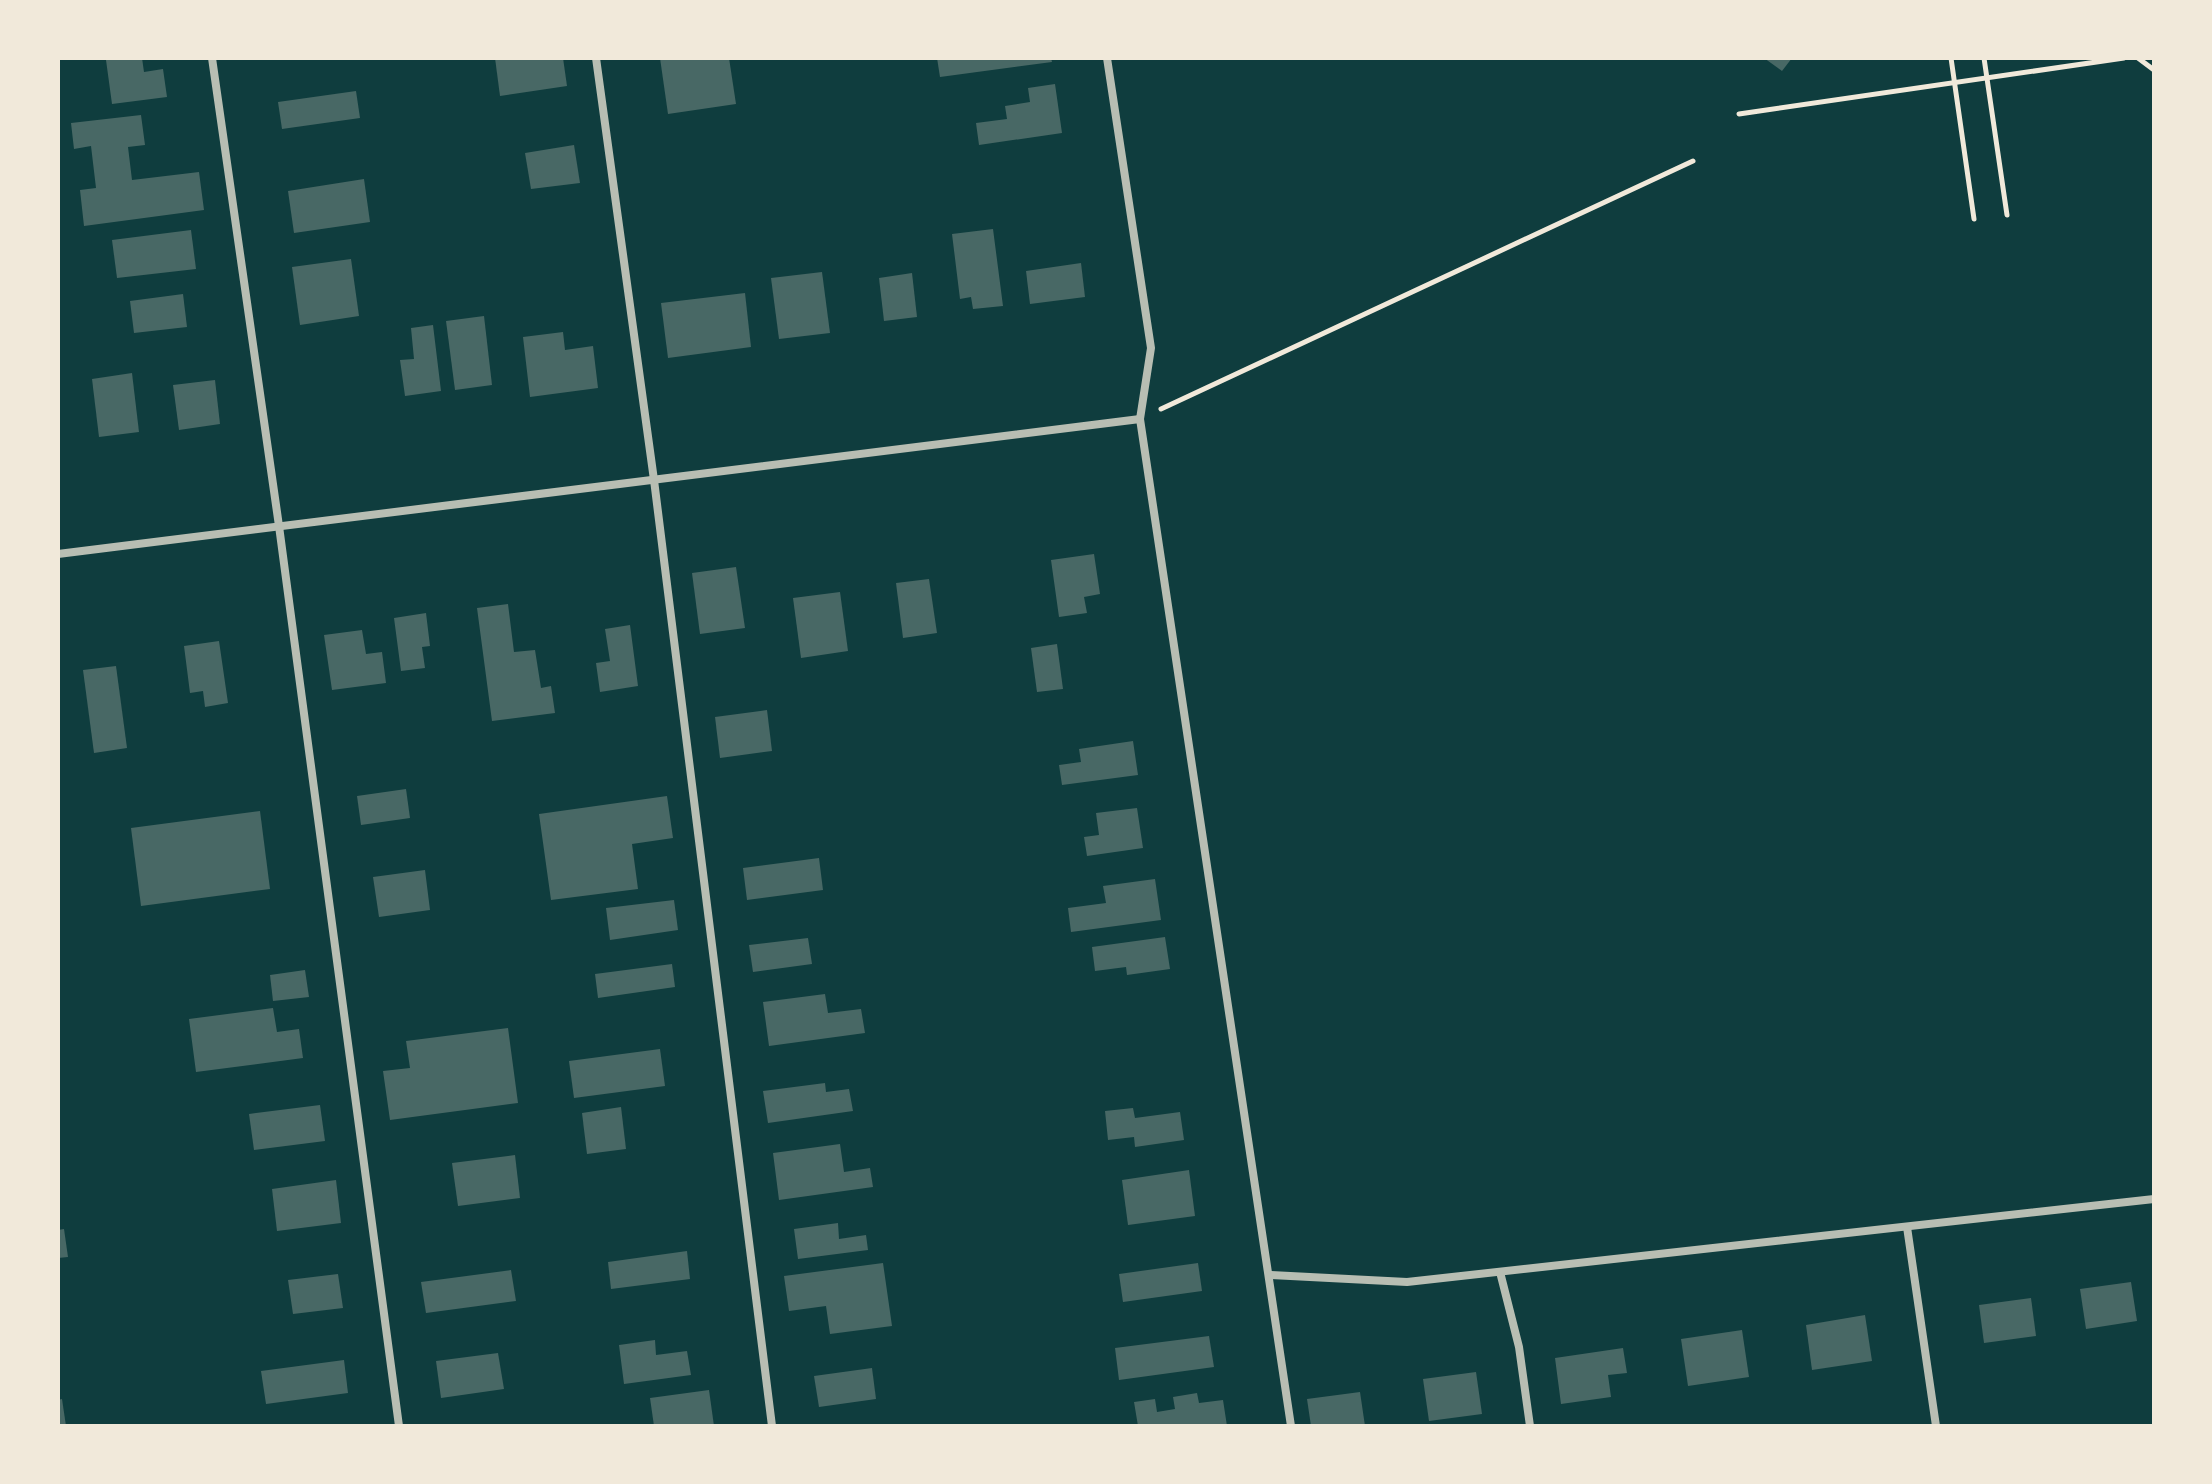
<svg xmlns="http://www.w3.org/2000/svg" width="2212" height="1484" viewBox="0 0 2212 1484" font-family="Inter,sans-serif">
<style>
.building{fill:#486865}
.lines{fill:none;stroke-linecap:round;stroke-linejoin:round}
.path{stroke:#f1e9da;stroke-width:5}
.minor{stroke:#b8beb3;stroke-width:8}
</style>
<rect width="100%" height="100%" fill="#0f3d3e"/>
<g class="building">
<polygon points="123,58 142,58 144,72 163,69 167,97 112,104 106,60"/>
<polygon points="495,58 563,58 567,86 500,96"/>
<polygon points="660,58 729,58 736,104 668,114"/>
<polygon points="937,58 1051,58 1052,62 940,77"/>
<polygon points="1764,58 1792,58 1782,71"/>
<polygon points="1055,84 1062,133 979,145 976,123 1007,119 1005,106 1030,102 1028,88"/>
<polygon points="356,91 360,118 282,129 278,102"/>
<polygon points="141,115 145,145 128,147 132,180 199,172 204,210 84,226 80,190 96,188 91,146 74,149 71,123"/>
<polygon points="574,145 580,183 531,189 525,153"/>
<polygon points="364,179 370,222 294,233 288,191"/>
<polygon points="993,229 1003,306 973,309 971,297 960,299 952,234"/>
<polygon points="191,230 196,269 117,278 112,240"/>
<polygon points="351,259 359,316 300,325 292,267"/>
<polygon points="1081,263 1085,297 1030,304 1026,271"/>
<polygon points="822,272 830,333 779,339 771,278"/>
<polygon points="912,273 917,317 884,321 879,278"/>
<polygon points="745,293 751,347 668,358 661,303"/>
<polygon points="183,294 187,327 134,333 130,301"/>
<polygon points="484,316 492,385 455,390 446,321"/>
<polygon points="433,325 441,391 405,396 400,360 414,359 411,328"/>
<polygon points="563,332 565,350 593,346 598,388 530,397 523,337"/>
<polygon points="132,373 139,432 99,437 92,379"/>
<polygon points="215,380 220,424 179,430 173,385"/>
<polygon points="1094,554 1100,594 1084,597 1087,613 1059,617 1051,560"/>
<polygon points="736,567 745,628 700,634 692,573"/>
<polygon points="929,579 937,633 903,638 896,583"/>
<polygon points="840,592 848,651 801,658 793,598"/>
<polygon points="508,604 514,652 535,650 541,688 551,686 555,713 492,721 477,608"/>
<polygon points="426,613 430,646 422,647 425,668 401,671 394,618"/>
<polygon points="630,625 638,686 600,692 596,663 610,661 605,629"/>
<polygon points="362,630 366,654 382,652 386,683 332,690 324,635"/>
<polygon points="219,641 228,703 205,707 203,691 190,693 184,646"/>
<polygon points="1057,644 1063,689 1037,692 1031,648"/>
<polygon points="116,666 127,748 94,753 83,670"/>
<polygon points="767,710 772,751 720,758 715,717"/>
<polygon points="1133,741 1138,775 1062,785 1059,765 1081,762 1079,749"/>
<polygon points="406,789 410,818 361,825 357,796"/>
<polygon points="667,796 673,838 632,844 638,889 551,900 539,814"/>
<polygon points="1137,808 1143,848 1087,856 1084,837 1099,835 1096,813"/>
<polygon points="260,811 270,889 141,906 131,828"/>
<polygon points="819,858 823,890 747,900 743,868"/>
<polygon points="425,870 430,910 379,917 373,877"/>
<polygon points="1155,879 1161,920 1071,932 1068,908 1106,903 1103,886"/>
<polygon points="674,900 678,930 610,940 606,908"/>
<polygon points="1165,937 1170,969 1127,975 1126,967 1095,971 1092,947"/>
<polygon points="808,938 812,964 753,972 749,945"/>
<polygon points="672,964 675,987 598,998 595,974"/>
<polygon points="305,970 309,997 273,1001 270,975"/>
<polygon points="825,994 828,1013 861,1009 865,1033 769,1046 763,1002"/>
<polygon points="273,1008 277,1032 299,1029 303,1058 196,1072 189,1019"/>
<polygon points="508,1028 518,1103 390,1120 383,1071 410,1068 406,1041"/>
<polygon points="660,1049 665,1086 574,1098 569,1061"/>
<polygon points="825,1083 826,1092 849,1089 853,1111 768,1123 763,1091"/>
<polygon points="320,1105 325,1141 254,1150 249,1114"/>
<polygon points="621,1107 626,1149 587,1154 582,1113"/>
<polygon points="1133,1108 1135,1118 1180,1112 1184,1140 1135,1147 1134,1137 1108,1140 1105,1111"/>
<polygon points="840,1144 844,1172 870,1168 873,1187 779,1200 773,1153"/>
<polygon points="515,1155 520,1198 458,1206 452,1163"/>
<polygon points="1189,1170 1195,1216 1128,1225 1122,1180"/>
<polygon points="336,1180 341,1223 277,1231 272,1189"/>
<polygon points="838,1223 839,1239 866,1235 868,1250 798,1259 794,1229"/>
<polygon points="64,1229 68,1257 58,1258 58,1230"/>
<polygon points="687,1251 690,1279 611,1289 608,1262"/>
<polygon points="883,1263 892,1326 830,1334 826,1306 789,1311 784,1276"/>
<polygon points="1198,1263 1202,1291 1123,1302 1119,1274"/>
<polygon points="511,1270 516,1301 426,1313 421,1282"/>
<polygon points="338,1274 343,1308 293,1314 288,1280"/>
<polygon points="2131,1282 2137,1321 2086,1329 2080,1289"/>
<polygon points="2031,1298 2036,1336 1984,1343 1979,1305"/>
<polygon points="1865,1315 1872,1361 1812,1370 1806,1325"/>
<polygon points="1742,1330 1749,1377 1688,1386 1681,1339"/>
<polygon points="1209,1336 1214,1367 1119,1380 1115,1348"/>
<polygon points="655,1340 656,1355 687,1351 691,1375 624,1384 619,1345"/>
<polygon points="1623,1348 1627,1373 1608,1375 1611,1397 1561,1404 1555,1358"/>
<polygon points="498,1353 504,1389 441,1398 436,1361"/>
<polygon points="344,1360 348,1393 266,1404 261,1371"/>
<polygon points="872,1368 876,1399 819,1407 814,1376"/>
<polygon points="1476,1372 1482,1414 1429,1421 1423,1379"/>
<polygon points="709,1390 714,1426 654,1426 650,1398"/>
<polygon points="1360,1392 1365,1426 1311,1426 1307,1399"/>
<polygon points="1197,1393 1199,1403 1223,1400 1227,1426 1138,1426 1134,1402 1155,1399 1157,1412 1175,1409 1173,1397"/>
<polygon points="62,1399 66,1426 58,1426 58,1400"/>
</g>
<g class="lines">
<g class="path">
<polyline points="1951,58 1974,219"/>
<polyline points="1984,58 2007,215"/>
<polyline points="2138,58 2154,70"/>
<polyline points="1739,114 2124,58"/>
<polyline points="1161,409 1693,161"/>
</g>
<g class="minor">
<polyline points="212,58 279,526 399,1426"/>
<polyline points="596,58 654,480 772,1426"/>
<polyline points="1107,58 1151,348 1140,419 1291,1426"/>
<polyline points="58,554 1140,419"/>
<polyline points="1907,1227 1936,1426"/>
<polyline points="1500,1272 1519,1347 1530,1426"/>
<polyline points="1271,1275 1407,1282 2154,1199"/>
</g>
</g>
<rect width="2212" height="1484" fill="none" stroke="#f1e9da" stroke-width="120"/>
</svg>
